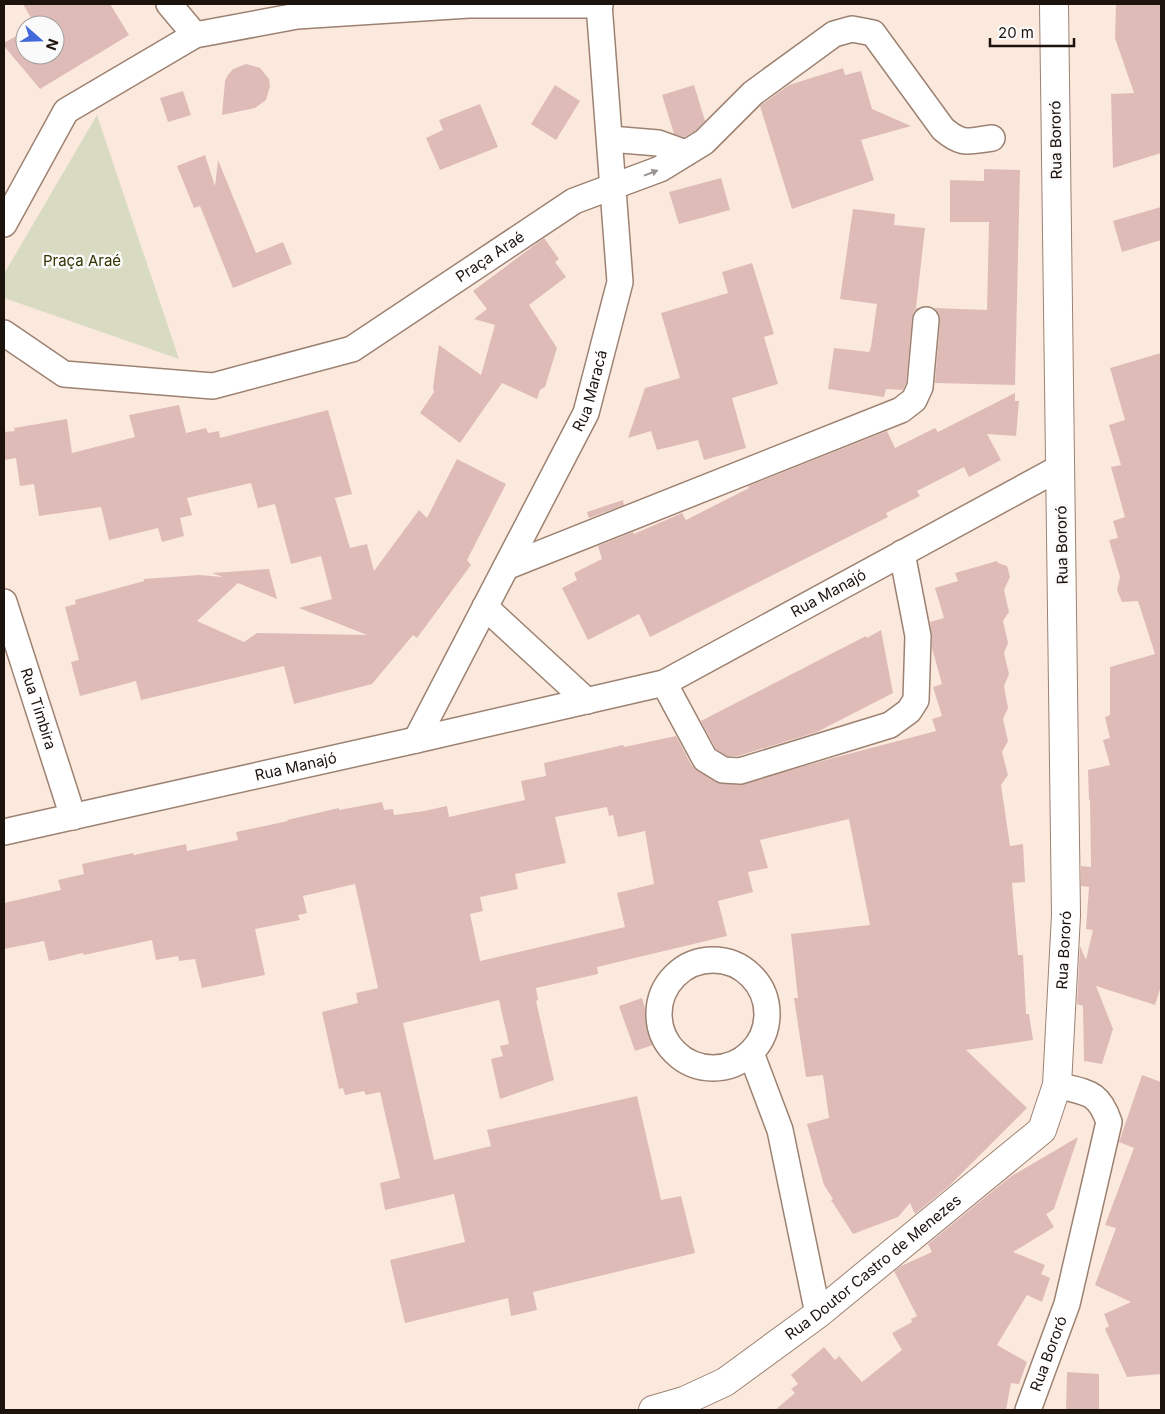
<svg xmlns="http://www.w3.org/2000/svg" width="1165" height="1414" viewBox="0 0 1165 1414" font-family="Inter,sans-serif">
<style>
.green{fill:#d8dbc2}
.building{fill:#dfbbb7;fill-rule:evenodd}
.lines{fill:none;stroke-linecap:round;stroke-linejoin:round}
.minor-casing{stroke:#9d8271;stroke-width:28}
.tertiary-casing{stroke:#9d8271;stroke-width:30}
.minor{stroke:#fff;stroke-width:25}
.tertiary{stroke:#fff;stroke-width:28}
.oneway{fill:#999592}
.labels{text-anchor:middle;stroke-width:5;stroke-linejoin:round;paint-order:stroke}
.street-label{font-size:15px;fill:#1d130d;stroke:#fafafa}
.park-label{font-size:15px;fill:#313400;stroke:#fafafa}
</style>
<rect width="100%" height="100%" fill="#fce9de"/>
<polygon class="green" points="97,115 179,359 4,298 4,274"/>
<g class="building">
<polygon points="23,4 110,4 129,35 40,89 4,46 4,43 25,31 25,55 55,55 55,25 35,25"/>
<polygon points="1116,4 1161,4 1161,153 1113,168 1111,94 1134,93 1115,38"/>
<polygon points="246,64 260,68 269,79 270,86 266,100 255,108 222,115 225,81 228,75 233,69"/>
<polygon points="843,68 845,75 861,71 872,109 911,126 861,140 874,180 792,209 760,106 789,85"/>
<polygon points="555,85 580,101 556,140 531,124"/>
<polygon points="694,85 705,121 695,131 684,137 674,134 662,95"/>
<polygon points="183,91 191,115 168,122 160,98"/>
<polygon points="480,104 498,147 440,170 426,138 443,130 439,120"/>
<polygon points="205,155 215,186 218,160 256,253 283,242 292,264 233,288 200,206 194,208 177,166"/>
<polygon points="984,169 1020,170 1015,385 935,383 940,321 939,314 934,308 987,310 989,222 950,222 950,180 984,181"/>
<polygon points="721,178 730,210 679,224 669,192"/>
<polygon points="1161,207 1161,240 1122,252 1113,221"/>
<polygon points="853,209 895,214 894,225 925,228 916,308 919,308 914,312 912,319 906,383 903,390 886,389 884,397 828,389 834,348 869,352 871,347 877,304 840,299"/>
<polygon points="544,238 559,259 555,262 566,277 529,305 557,348 545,387 540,390 537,399 502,383 460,443 420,413 434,392 433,387 439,345 481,375 495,325 474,319 487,309 473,291"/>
<polygon points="752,263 774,334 764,337 778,384 732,398 746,448 704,460 698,440 657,450 651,431 628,438 645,388 680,378 661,313 728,293 722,272"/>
<polygon points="1161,353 1161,896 1160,917 1161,917 1161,986 1155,1005 1096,986 1113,1029 1102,1064 1084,1061 1083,1006 1077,1004 1080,946 1086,960 1093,930 1086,929 1089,887 1081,886 1081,866 1091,867 1090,800 1089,800 1088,770 1110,765 1103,740 1110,738 1105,717 1110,715 1110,667 1155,654 1138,601 1122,602 1117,590 1120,577 1109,540 1118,538 1113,521 1125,517 1111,467 1121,465 1109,425 1125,420 1110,368"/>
<polygon points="1015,393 1015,401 1019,401 1016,436 987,434 1001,460 969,477 964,467 917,491 920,496 886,513 888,517 650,637 639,614 588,640 562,588 577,580 574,573 602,559 598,546 633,532 634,534 682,513 686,520 749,488 748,486 887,431 895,448 935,428 938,432"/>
<polygon points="179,405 186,433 206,428 208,433 219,431 220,438 328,410 352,494 335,498 350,548 367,544 374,571 419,510 427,518 457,459 506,484 467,560 471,565 417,638 413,635 372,684 294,704 284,666 141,700 136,681 80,696 71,662 79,660 65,607 76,604 75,600 144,581 144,579 199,575 223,577 212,573 269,569 277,599 238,583 197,621 244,642 257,633 367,635 299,608 332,599 321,556 291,564 275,504 258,508 251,483 187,498 192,515 180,518 184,536 162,542 158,528 109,540 101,507 39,516 34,484 20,486 16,458 4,460 4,432 15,431 14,428 67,419 72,453 135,437 129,415"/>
<polygon points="623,500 624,505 589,518 587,512"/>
<path d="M 997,561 L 998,563 L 1007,566 L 1010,577 L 1004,590 L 1009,612 L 1003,621 L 1008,643 L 1004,653 L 1009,674 L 1004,686 L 1008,708 L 1003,719 L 1008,741 L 1002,752 L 1008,775 L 1001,785 L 1010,846 L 1023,844 L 1025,882 L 1012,883 L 1018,955 L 1023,955 L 1026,1014 L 1029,1014 L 1033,1040 L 966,1050 L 1027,1108 L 950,1185 L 915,1214 L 910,1203 L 898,1217 L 853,1234 L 831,1200 L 833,1199 L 824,1185 L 807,1124 L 829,1118 L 823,1075 L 806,1077 L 794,998 L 798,998 L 791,934 L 870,925 L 849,819 L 760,840 L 768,868 L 748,872 L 753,892 L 718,901 L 727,936 L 597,967 L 598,974 L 536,988 L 538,1000 L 536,1001 L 554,1080 L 500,1099 L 491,1059 L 503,1056 L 500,1046 L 509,1044 L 499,1000 L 403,1023 L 434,1160 L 491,1146 L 487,1130 L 637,1096 L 661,1200 L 681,1196 L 695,1253 L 533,1292 L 537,1310 L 511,1316 L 508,1298 L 405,1323 L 390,1260 L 465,1242 L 454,1194 L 385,1210 L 380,1183 L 400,1178 L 380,1092 L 366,1095 L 364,1091 L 345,1095 L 343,1088 L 339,1089 L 322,1012 L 358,1003 L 356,993 L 378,988 L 355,884 L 303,896 L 307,913 L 298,915 L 300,920 L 255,929 L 265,975 L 202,988 L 195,959 L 179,961 L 178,956 L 156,960 L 152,940 L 84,955 L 83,953 L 49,961 L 44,941 L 4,949 L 4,903 L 61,890 L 58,880 L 84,874 L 82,864 L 133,853 L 134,855 L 186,844 L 187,851 L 238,840 L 236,832 L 288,821 L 287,820 L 339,808 L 339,810 L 382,802 L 384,810 L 393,809 L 394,815 L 424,811 L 447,806 L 449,817 L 525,800 L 521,781 L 546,776 L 544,763 L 623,745 L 624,747 L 676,736 L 692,766 L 698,771 L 716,782 L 739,785 L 833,758 L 936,731 L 932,719 L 942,716 L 933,687 L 942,684 L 932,648 L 932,636 L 930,622 L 944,618 L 935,588 L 958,581 L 955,573 ZM 607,807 L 609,816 L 613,815 L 618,837 L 645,831 L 654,884 L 617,893 L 625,927 L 480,961 L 470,914 L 483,911 L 480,897 L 518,889 L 515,874 L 566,863 L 555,817 Z"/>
<polygon points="881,630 893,693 817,732 738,756 727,756 716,749 701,721 827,656 866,636 867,638"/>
<polygon points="642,998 656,1044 635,1051 619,1006"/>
<polygon points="1142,1075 1161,1082 1161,1374 1127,1377 1105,1329 1109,1326 1104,1314 1131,1302 1095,1285 1116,1228 1105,1225 1134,1148 1119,1142"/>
<polygon points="1078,1137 1054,1209 1046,1214 1054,1227 1013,1252 1045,1265 1041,1274 1050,1278 1042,1302 1027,1295 997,1345 1027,1362 1019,1384 1011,1383 1006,1410 775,1410 795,1393 791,1389 798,1384 791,1375 824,1347 835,1360 839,1356 862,1382 902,1350 892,1333 912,1322 911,1319 917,1316 894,1271 901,1266 932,1252 928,1244 1010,1177"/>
<polygon points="1067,1372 1099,1374 1099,1410 1066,1409"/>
</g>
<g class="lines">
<g class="minor-casing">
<g id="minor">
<polyline points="169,4 195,35"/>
<polyline points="610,139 658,143 686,153"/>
<polyline points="4,224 66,111 195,35 297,16 469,5 600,5"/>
<path id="s1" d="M 4,333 L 64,374 L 213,386 L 352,349 L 574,201 L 660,169 L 704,142 L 753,93 L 834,34 L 852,29 L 873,33 L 943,129 C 963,146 968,141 992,138"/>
<polyline points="506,567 901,410 914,400 920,387 926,320"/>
<path id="s2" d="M 4,602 L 73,817"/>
<polyline points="485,607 587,701"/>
<polyline points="664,683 705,759 723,770 740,771 890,725 909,711 916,700 918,636 902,553"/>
<path id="s3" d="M 416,740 L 586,413 L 620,282 L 599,4"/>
<path id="s4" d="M 4,832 L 416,740 L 664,683 L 1061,467"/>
<circle cx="713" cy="1014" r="54"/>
<polyline points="751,1053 780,1130 818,1314"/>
<path id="s5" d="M 1028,1410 L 1067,1304 L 1109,1122 C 1098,1090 1086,1093 1057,1085"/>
</g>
</g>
<g class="tertiary-casing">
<g id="tertiary">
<path id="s6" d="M 653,1410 L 684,1401 L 725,1382 L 818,1314 L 1042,1130 L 1057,1085 L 1066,915 L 1054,4"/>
</g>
</g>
<use href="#minor" class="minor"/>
<use href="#tertiary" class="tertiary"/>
</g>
<defs><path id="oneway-solid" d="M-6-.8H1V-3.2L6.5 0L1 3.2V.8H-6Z" transform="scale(1.25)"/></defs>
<use class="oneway" href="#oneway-solid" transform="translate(651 173) rotate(-21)"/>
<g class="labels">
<g class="street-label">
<text transform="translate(1056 140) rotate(-91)" y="5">Rua Bororó</text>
<text dy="5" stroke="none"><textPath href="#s1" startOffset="532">Praça Araé</textPath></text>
<text dy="5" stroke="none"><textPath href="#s3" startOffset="391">Rua Maracá</textPath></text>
<text transform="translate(1062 545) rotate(-91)" y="5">Rua Bororó</text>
<text dy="5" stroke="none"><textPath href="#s4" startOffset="864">Rua Manajó</textPath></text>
<text dy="5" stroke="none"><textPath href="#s2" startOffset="112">Rua Timbira</textPath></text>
<text dy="5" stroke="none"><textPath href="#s4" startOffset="299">Rua Manajó</textPath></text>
<text dy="5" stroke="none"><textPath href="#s6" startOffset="665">Rua Bororó</textPath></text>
<text dy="5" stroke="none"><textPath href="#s6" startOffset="265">Rua Doutor Castro de Menezes</textPath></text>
<text dy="5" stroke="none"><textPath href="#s5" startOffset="60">Rua Bororó</textPath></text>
</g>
<g class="park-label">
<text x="82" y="266">Praça Araé</text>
</g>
</g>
<rect width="1165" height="1414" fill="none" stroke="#1d130d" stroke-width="10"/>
<g transform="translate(40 40) rotate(110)"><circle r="24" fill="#fafafa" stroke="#a29e9b"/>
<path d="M0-4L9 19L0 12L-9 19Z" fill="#4269db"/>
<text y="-8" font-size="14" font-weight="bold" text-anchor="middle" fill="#1d130d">N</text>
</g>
<path d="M990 38v8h84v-8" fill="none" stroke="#1d130d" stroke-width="2.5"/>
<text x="998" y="38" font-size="15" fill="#1d130d" stroke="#fafafa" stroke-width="4" paint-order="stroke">20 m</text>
</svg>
